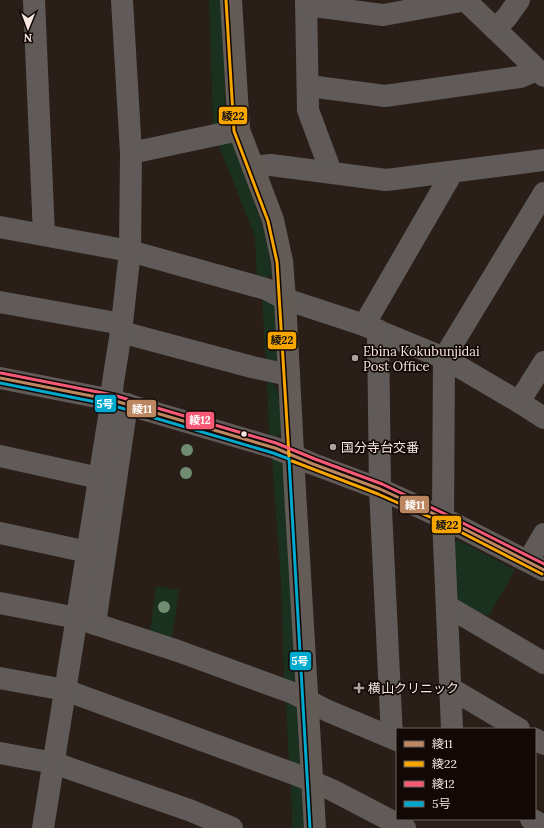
<svg xmlns="http://www.w3.org/2000/svg" width="544" height="828" viewBox="0 0 544 828" font-family="Lora,'Noto Sans JP',serif">
<style>
.green{fill:#1a311f}
.lines{fill:none;stroke-linecap:round;stroke-linejoin:round}
.minor{stroke:#605b58;stroke-width:22}
.major{stroke:#625b56;stroke-width:22}
.bus-1-casing{stroke:#120805;stroke-width:6}
.bus-2-casing{stroke:#120805;stroke-width:6}
.bus-3-casing{stroke:#120805;stroke-width:6}
.bus-4-casing{stroke:#120805;stroke-width:6}
.bus-1{stroke:#bb8660;stroke-width:3}
.bus-2{stroke:#f7a600;stroke-width:3}
.bus-3{stroke:#f75a77;stroke-width:3}
.bus-4{stroke:#00a9ce;stroke-width:3}
.tree{fill:#708d72}
.poi-dot{fill:#b0a19b;stroke:#120805;stroke-width:1.5}
.bus-dot{fill:#f8e8e1;stroke:#120805;stroke-width:1.5}
.labels{text-anchor:middle;stroke-width:3.5;stroke-linejoin:round;paint-order:stroke}
.poi-label{font-size:13px;fill:#f8e8e1;stroke:#120805;text-anchor:start}
.line-badge{stroke:#120805;stroke-width:1.5}
.badge-label{font-size:11px;text-anchor:middle;font-weight:bold;fill:#fff}
.pale-badge-label{font-size:11px;text-anchor:middle;font-weight:bold;fill:#111}
</style>
<rect width="100%" height="100%" fill="#2a1e18"/>
<g class="green">
<polygon points="209,0 222,0 226,122 213,126"/>
<polygon points="226,141 235,143 267,239 272,275 264,279 257,279 255,237 218,143"/>
<polygon points="262,299 276,306 278,361 266,365"/>
<polygon points="267,380 273,384 278,391 282,426 281,432 278,436 269,436"/>
<polygon points="277,457 281,461 284,470 298,680 292,682 284,679 281,582 272,460"/>
<polygon points="458,540 515,570 490,614 487,616 461,602 454,594 451,546"/>
<polygon points="156,586 179,590 172,638 150,632"/>
<polygon points="286,702 294,703 301,710 302,765 289,765"/>
<polygon points="291,780 303,788 305,828 292,828"/>
</g>
<g class="lines">
<g class="minor">
<polyline points="34,0 44,235"/>
<polyline points="306,0 308,110 331,172"/>
<polyline points="465,0 544,76"/>
<polyline points="306,5 383,15 467,0"/>
<polyline points="495,29 507,17 519,0"/>
<polyline points="309,86 385,96 520,77 537,70"/>
<polyline points="131,153 239,130"/>
<polyline points="253,167 271,165 386,180 544,160"/>
<polyline points="0,227 130,251 266,289 285,299 364,325 444,358 519,402 544,418"/>
<polyline points="0,302 122,324"/>
<polyline points="364,325 452,173"/>
<polyline points="378,330 380,489 392,737"/>
<polyline points="121,332 252,367 289,375"/>
<polyline points="0,378 112,400 275,448 313,464 380,489 443,518 544,570"/>
<polyline points="519,402 544,362"/>
<polyline points="0,456 99,478"/>
<polyline points="0,533 88,552"/>
<polyline points="528,561 544,534"/>
<polyline points="0,603 77,618 178,651 293,693 328,711 397,740"/>
<polyline points="447,606 544,663"/>
<polyline points="95,624 127,404"/>
<polyline points="0,678 65,690 297,775 332,790 405,828"/>
<polyline points="450,688 519,729"/>
<polyline points="452,729 443,518 444,358 544,193"/>
<polyline points="535,739 544,744"/>
<polyline points="0,753 54,763 189,810 232,828"/>
<polyline points="531,819 544,826"/>
<polyline points="43,828 110,411 113,382 121,332 130,251 131,153 122,0"/>
</g>
<polyline class="major" points="231,0 239,130 273,220 282,261 285,299 295,491 315,828"/>
<g class="bus-1-casing">
<polyline id="bus-1" points="0,378 112,400 275,448 313,464 380,489 443,518 544,570"/>
</g>
<g class="bus-2-casing">
<g id="bus-2">
<polyline points="226,0 234,131 268,221 277,262 289,456"/>
<polyline points="292,461 378,494 441,522 542,574"/>
</g>
</g>
<g class="bus-3-casing">
<polyline id="bus-3" points="1,373 113,395 276,443 315,459 382,484 445,514 544,564"/>
</g>
<g class="bus-4-casing">
<polyline id="bus-4" points="0,383 111,405 273,453 289,459 310,828"/>
</g>
<use href="#bus-1" class="bus-1"/>
<use href="#bus-2" class="bus-2"/>
<use href="#bus-3" class="bus-3"/>
<use href="#bus-4" class="bus-4"/>
</g>
<g class="tree">
<circle cx="187" cy="450" r="6"/>
<circle cx="186" cy="473" r="6"/>
<circle cx="164" cy="607" r="6"/>
</g>
<g class="poi-dot">
<circle cx="355" cy="358" r="4"/>
<circle cx="333" cy="447" r="4"/>
<path d="M357 682h4v4h4v4h-4v4h-4v-4h-4v-4h4z"/>
</g>
<circle class="bus-dot" cx="244" cy="434" r="3.5"/>
<g class="labels">
<g class="poi-label">
<text x="363" y="356">Ebina Kokubunjidai<tspan x="363" dy="15">Post Office</tspan></text>
<text x="341" y="452">国分寺台交番</text>
<text x="368" y="693">横山クリニック</text>
</g>
</g>
<g class="line-badge">
<rect x="218" y="106" width="30" height="19" rx="4" fill="#f7a600"/>
<rect x="267" y="331" width="30" height="19" rx="4" fill="#f7a600"/>
<rect x="94" y="394" width="23" height="19" rx="4" fill="#00a9ce"/>
<rect x="126" y="399" width="31" height="19" rx="4" fill="#bb8660"/>
<rect x="185" y="411" width="30" height="19" rx="4" fill="#f75a77"/>
<rect x="399" y="495" width="31" height="19" rx="4" fill="#bb8660"/>
<rect x="431" y="515" width="31" height="19" rx="4" fill="#f7a600"/>
<rect x="289" y="651" width="23" height="20" rx="4" fill="#00a9ce"/>
</g>
<g class="badge-label">
<text x="105" y="408">5号</text>
<text x="142" y="413">綾11</text>
<text x="200" y="424">綾12</text>
<text x="415" y="509">綾11</text>
<text x="300" y="665">5号</text>
</g>
<g class="pale-badge-label">
<text x="233" y="120">綾22</text>
<text x="282" y="344">綾22</text>
<text x="447" y="529">綾22</text>
</g>
<rect x="396" y="728" width="140" height="92" fill="#120805" stroke="#6e625d"/>
<rect x="404" y="741" width="20" height="6" fill="#bb8660" stroke="#6e625d"/>
<text x="432" y="748" font-size="12" fill="#f8e8e1">綾11</text>
<rect x="404" y="761" width="20" height="6" fill="#f7a600" stroke="#6e625d"/>
<text x="432" y="768" font-size="12" fill="#f8e8e1">綾22</text>
<rect x="404" y="781" width="20" height="6" fill="#f75a77" stroke="#6e625d"/>
<text x="432" y="788" font-size="12" fill="#f8e8e1">綾12</text>
<rect x="404" y="801" width="20" height="6" fill="#00a9ce" stroke="#6e625d"/>
<text x="432" y="808" font-size="12" fill="#f8e8e1">5号</text>
<g transform="translate(28 28) rotate(181)" stroke="#120805" stroke-width="3" paint-order="stroke">
<path d="M0-3L7 15L0 10L-7 15Z" fill="#f8e8e1"/>
<text y="-6" font-size="11" font-weight="bold" text-anchor="middle" fill="#f8e8e1">N</text>
</g>
</svg>
